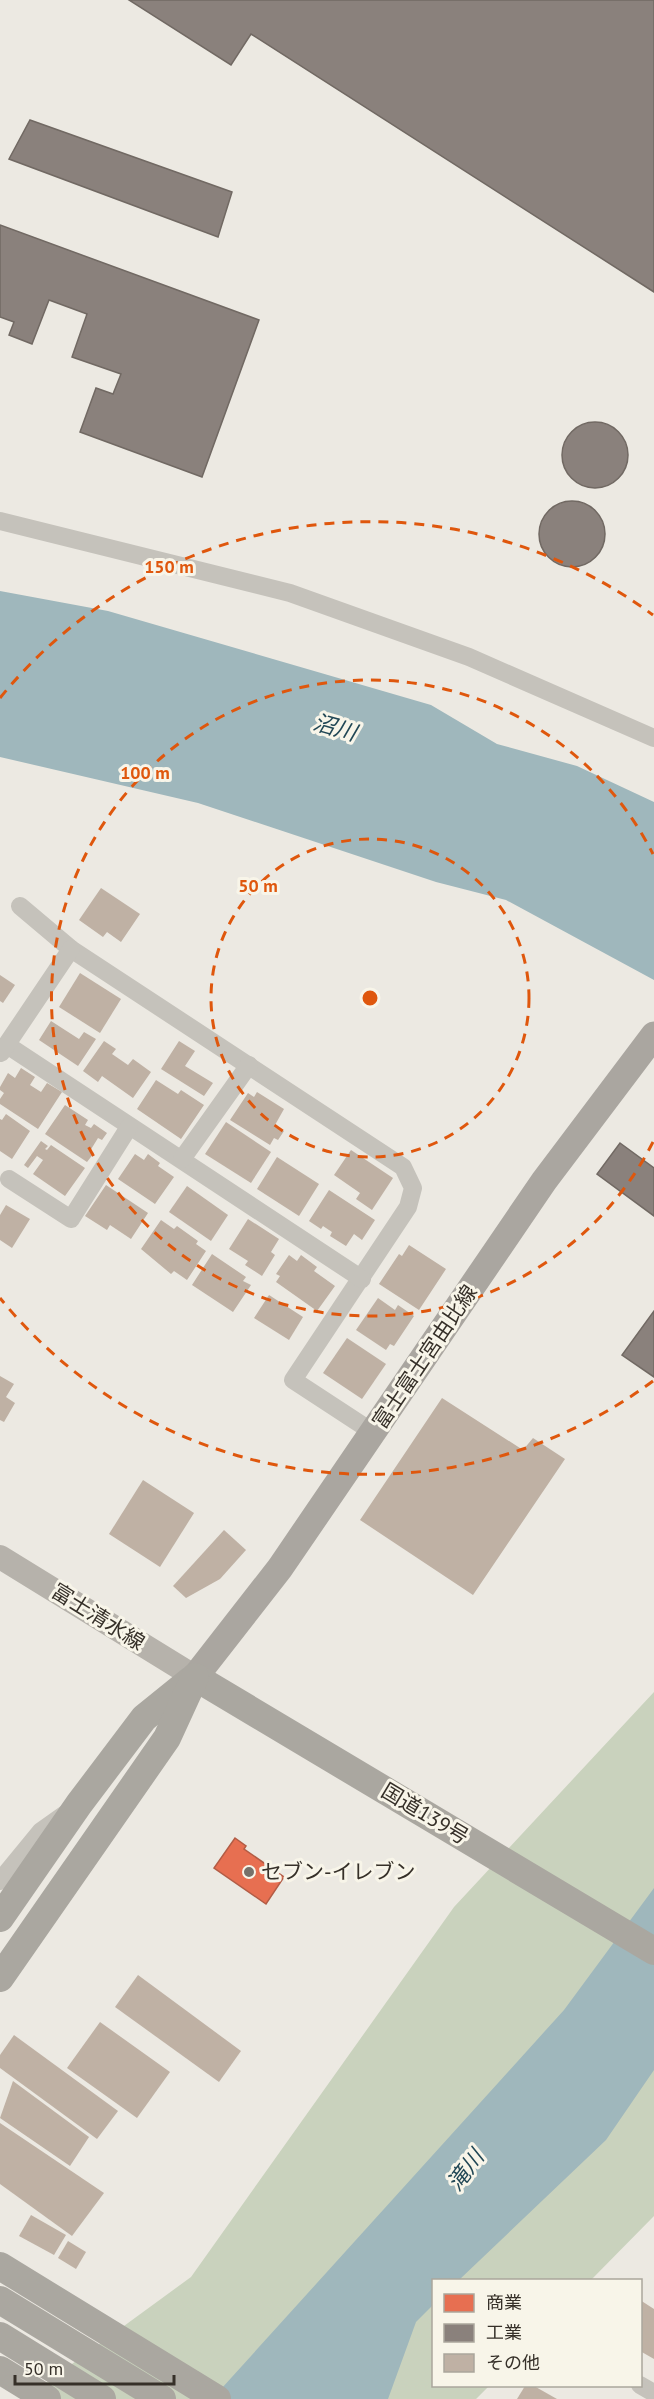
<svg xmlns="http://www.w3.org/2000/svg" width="654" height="2399" viewBox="0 0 654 2399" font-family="'PT Sans','Noto Sans JP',sans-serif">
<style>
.green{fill:#c9d2bd}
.water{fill:#9fb7bc}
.shops{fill:#e76f51;stroke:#b25c45;stroke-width:1.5}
.industry{fill:#8a817c;stroke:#716963;stroke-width:1.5}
.building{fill:#bfb1a4}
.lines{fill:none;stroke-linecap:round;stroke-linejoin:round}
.minor{stroke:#c5c2bb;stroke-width:18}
.secondary{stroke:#b6b2ab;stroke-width:24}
.primary{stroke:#aaa6a0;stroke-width:27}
.trunk{stroke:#aaa7a0;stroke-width:28}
.ring{fill:none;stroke:#df570d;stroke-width:3;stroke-dasharray:10 8}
.poi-dot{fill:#76716a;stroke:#f8f5e9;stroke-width:2}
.labels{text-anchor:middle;stroke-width:6;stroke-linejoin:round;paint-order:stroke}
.street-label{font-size:21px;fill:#363029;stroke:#f8f5e9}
.poi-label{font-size:21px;fill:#363029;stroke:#f8f5e9;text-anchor:start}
.water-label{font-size:22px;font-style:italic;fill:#214755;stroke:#f8f5e9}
.centre{fill:#df570d;stroke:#f8f5e9;stroke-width:3}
.ring-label{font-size:18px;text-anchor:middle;font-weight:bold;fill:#df570d;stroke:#f8f5e9;stroke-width:6;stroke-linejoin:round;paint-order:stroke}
</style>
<rect width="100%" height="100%" fill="#ece9e2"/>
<polygon class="green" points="654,1692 654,2216 591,2280 434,2280 434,2386 489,2386 476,2399 24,2399 191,2277 454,1907"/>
<g class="water">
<polygon points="0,591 108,611 431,705 497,744 577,766 654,802 654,980 506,900 436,882 198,803 0,757"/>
<polygon points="654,1888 654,2070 606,2140 459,2280 434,2280 433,2305 416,2322 388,2399 212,2399 564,2010"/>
</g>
<polygon class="shops" points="235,1838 246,1846 244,1849 284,1877 266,1904 214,1868"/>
<g class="industry">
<polygon points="129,0 654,0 654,292 251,34 231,65"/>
<polygon points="30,120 232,192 218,237 9,159"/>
<polygon points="0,225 259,320 202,477 80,432 96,388 113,394 121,374 72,357 87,314 49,300 32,344 9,335 14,322 0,317"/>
<circle cx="595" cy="455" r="33"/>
<circle cx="572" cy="534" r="33"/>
<polygon points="620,1143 654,1168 654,1216 597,1174"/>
<polygon points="654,1311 654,1377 622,1355"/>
</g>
<g class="building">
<polygon points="101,888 140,914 121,942 107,932 103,937 79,920"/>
<polygon points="80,973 121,999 100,1033 59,1007"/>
<polygon points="0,975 15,985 3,1003 0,1001"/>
<polygon points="51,1021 79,1039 84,1032 96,1039 78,1066 39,1040"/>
<polygon points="104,1041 116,1049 112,1054 128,1065 133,1059 151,1072 133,1098 102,1076 98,1082 83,1071"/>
<polygon points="179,1041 195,1051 185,1066 213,1083 204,1096 161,1069"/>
<polygon points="21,1068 35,1077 30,1085 41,1092 47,1083 62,1092 38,1129 0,1104 0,1099 4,1093 0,1090 0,1087 8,1073 15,1078"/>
<polygon points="156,1080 178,1094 181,1090 204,1105 181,1139 137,1109"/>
<polygon points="257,1092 284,1109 275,1125 284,1131 278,1140 274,1138 270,1145 230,1120 248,1093 254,1097"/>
<polygon points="65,1105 88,1120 85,1125 91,1128 94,1124 107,1133 102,1140 98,1138 90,1151 94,1153 87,1162 45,1134"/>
<polygon points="6,1114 30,1131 12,1159 0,1151 0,1119 2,1120"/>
<polygon points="226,1122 271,1152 251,1183 205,1154"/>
<polygon points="41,1141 48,1146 45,1149 47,1150 51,1145 85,1168 65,1196 33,1174 43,1160 37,1156 28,1168 24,1165"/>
<polygon points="351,1150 393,1178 372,1210 356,1199 360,1193 334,1175"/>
<polygon points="135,1154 144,1160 148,1154 160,1163 158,1166 174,1177 155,1204 118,1179"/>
<polygon points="277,1157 319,1184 299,1216 257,1189"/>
<polygon points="106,1185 148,1213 131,1239 110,1225 107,1230 85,1216"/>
<polygon points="187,1186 228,1215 211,1241 169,1212"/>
<polygon points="329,1190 375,1220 362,1240 354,1234 346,1246 330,1236 332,1232 323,1226 321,1229 309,1221"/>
<polygon points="6,1205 30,1219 12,1248 0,1240 0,1215"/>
<polygon points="248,1219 279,1239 271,1252 275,1255 262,1276 245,1265 248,1261 229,1249"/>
<polygon points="161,1220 174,1229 177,1226 198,1241 196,1244 206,1251 187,1280 174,1271 171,1274 141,1249"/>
<polygon points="409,1245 446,1269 419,1310 379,1284 399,1254 402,1256"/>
<polygon points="212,1254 246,1277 243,1281 251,1285 233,1312 192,1285"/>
<polygon points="289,1255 297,1261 301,1255 317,1267 314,1271 335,1286 317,1311 276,1282 280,1276 276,1274"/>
<polygon points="269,1295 303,1317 289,1340 254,1318"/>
<polygon points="378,1298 395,1310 398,1305 414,1316 394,1346 390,1344 386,1350 356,1330"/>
<polygon points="347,1338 386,1364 362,1399 323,1373"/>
<polygon points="0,1376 14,1384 6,1397 15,1403 4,1422 0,1420"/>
<polygon points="442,1398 523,1450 533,1438 565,1459 473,1595 360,1520"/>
<polygon points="143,1480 194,1513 160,1567 109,1534"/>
<polygon points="224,1530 246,1550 220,1579 186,1598 173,1586"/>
<polygon points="138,1975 241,2051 219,2082 115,2007"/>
<polygon points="100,2022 170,2072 137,2118 67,2068"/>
<polygon points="14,2035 118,2111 97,2139 0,2068 0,2055"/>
<polygon points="13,2081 89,2137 70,2166 0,2118"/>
<polygon points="0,2123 104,2193 72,2236 0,2184"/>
<polygon points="31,2215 66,2235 54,2255 19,2236"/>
<polygon points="68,2241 86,2252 76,2269 58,2258"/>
<polygon points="640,2300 654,2309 654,2359 640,2351"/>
<polygon points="525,2386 534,2386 557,2399 517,2399"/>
</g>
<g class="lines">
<g class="minor">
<polyline points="0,521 290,593 469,657 654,738"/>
<polyline points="20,906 71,949 403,1167 413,1188 408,1207 293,1380 374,1433"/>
<polyline points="7,1045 362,1279"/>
<polyline points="1,1053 71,949"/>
<polyline points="182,1159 249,1065"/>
<polyline points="9,1179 71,1219 129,1127"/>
<polyline points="0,1881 41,1831 65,1814"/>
<polyline points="640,2385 654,2393"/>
</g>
<polyline class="secondary" points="0,1557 195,1677"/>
<polyline class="primary" points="195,1677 280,1568 544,1181 654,1035"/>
<g class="trunk">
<polyline points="195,1677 654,1951"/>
<polyline points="0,1918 79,1804 144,1718 191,1680"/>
<polyline points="0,1978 167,1738 195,1677"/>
<polyline points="0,2266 217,2399"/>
<polyline points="0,2300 162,2399"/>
<polyline points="0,2336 102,2399"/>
<polyline points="0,2370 47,2399"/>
</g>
</g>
<g class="ring">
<circle cx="370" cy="998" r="159"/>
<path d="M653 1142A318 318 0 1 1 653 854"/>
<path d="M653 1381A476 476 0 0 1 0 1298M0 698A476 476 0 0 1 653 615"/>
</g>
<circle class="poi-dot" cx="249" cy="1872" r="6"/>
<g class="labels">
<g class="street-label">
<text transform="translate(425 1357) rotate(-56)" y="7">富士富士宮由比線</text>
<text transform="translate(98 1617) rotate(32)" y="7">富士清水線</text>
<text transform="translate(425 1814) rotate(31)" y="7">国道139号</text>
</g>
<g class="poi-label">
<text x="261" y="1879">セブン-イレブン</text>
</g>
<g class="water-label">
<text transform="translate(335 727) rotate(16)" y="8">沼川</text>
<text transform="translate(465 2170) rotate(-53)" y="8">滝川</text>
</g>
</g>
<circle cx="370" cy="998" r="9" class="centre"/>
<g class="ring-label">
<text x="169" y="573">150 m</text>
<text x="145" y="779">100 m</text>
<text x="258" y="892">50 m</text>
</g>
<rect x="432" y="2279" width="210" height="108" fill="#f8f5e9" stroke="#aaa69c" stroke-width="1.5"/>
<rect x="444" y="2294" width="30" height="18" fill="#e76f51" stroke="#aaa69c" stroke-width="1.5"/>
<text x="486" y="2309" font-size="18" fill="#363029">商業</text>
<rect x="444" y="2324" width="30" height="18" fill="#8a817c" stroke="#aaa69c" stroke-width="1.5"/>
<text x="486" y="2339" font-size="18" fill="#363029">工業</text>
<rect x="444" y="2354" width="30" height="18" fill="#bfb1a4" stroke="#aaa69c" stroke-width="1.5"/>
<text x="486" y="2369" font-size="18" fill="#363029">その他</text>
<path d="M15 2375v9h159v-9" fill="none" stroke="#363029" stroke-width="3"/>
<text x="24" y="2375" font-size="18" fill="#363029" stroke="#f8f5e9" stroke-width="4.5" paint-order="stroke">50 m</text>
</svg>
